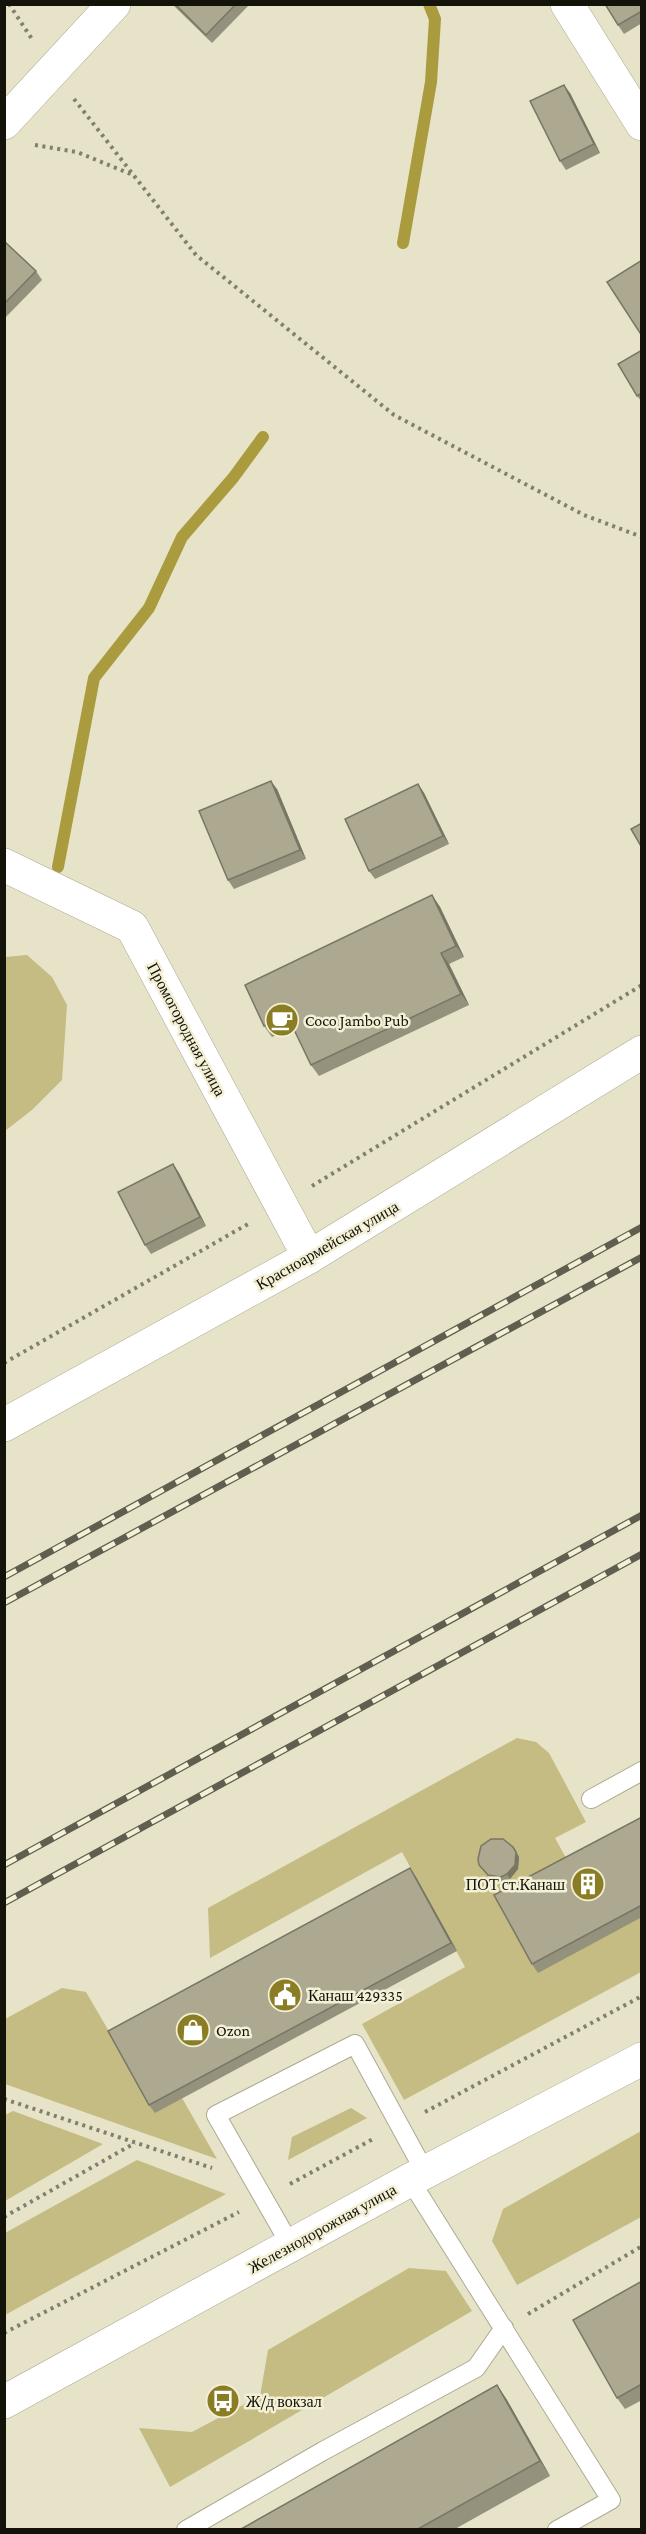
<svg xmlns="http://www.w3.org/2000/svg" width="646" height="2534" viewBox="0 0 646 2534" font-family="'Crimson Pro',serif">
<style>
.green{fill:#c4bc82}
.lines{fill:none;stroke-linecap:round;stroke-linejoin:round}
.stream{stroke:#aa9c3e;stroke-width:12}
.service-casing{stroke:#adaa92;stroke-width:20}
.minor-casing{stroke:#adaa92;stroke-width:34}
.secondary-casing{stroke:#adaa92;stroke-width:34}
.path{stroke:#817f6d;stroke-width:4;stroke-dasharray:3 4.5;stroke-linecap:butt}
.service{stroke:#fff;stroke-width:18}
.minor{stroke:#fff;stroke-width:33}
.secondary{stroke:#fff;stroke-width:33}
.rail-casing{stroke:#5f5e4f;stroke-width:7}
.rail{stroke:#f3f0d6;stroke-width:4.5;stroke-dasharray:14;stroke-linecap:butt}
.wall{fill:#94917c}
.shaded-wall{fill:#787665}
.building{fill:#aca990;stroke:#787665;stroke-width:1.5}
.labels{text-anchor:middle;stroke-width:5;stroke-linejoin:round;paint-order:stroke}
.poi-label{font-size:16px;fill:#14130a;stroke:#f3f0d6;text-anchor:start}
.street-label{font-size:16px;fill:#14130a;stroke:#f3f0d6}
</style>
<rect width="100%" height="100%" fill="#e6e3c9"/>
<g class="green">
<polygon points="27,955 52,977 67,1005 62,1080 32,1110 5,1131 5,957"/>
<polygon points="517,1738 536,1742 549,1753 586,1822 555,1838 570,1865 641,1917 641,1972 404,2100 362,2024 465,1967 402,1852 210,1958 208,1908"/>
<polygon points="62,1988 86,1992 114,2040 182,2098 217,2159 5,2084 5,2019"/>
<polygon points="351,2108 367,2118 288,2160 292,2137"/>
<polygon points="13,2111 103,2144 5,2201 5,2115"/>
<polygon points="641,2131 641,2217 517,2285 492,2241 503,2209"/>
<polygon points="137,2160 226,2194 5,2315 5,2233"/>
<polygon points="409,2268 446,2271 472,2311 170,2487 139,2428 192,2432 260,2396 268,2350"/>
</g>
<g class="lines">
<g class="stream">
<polyline points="403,243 431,82 435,19 429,4"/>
<polyline points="58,867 94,678 149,608 182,537 233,478 263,437"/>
</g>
<g class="service-casing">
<g id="service">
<polyline points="591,1799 642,1771"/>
<polyline points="410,2180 611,2500 557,2530"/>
<polyline points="291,2246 216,2115 355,2044 425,2172"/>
<polyline points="186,2530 323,2451 476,2368 504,2328"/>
</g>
</g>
<g class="minor-casing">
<g id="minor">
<polyline points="567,4 642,124"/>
<polyline points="4,123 114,4"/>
<polyline points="4,865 132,927 309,1257"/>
</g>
</g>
<g class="secondary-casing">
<g id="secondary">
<polyline points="4,1425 309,1257 642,1052"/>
<polyline points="4,2402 410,2180 642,2059"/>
</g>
</g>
<g class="path">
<polyline points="9,4 32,39"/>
<polyline points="74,99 196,255 394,415 584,515 642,537"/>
<polyline points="35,145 77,152 133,175"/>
<polyline points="312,1186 642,985"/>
<polyline points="4,1363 248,1224"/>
<polyline points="4,2099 212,2168"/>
<polyline points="425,2112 642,1996"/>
<polyline points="290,2184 373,2139"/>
<polyline points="4,2217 135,2143"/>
<polyline points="528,2314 642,2246"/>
<polyline points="4,2333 239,2212"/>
</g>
<use href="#service" class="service"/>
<use href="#minor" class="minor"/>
<use href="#secondary" class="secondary"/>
<g class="rail-casing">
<g id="rail">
<polyline points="4,1577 642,1227"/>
<polyline points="4,1603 642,1257"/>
<polyline points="4,1865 642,1515"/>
<polyline points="4,1903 642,1554"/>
</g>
</g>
<use href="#rail" class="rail"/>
</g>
<g class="wall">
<polygon points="172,4 250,4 212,43"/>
<polygon points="642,4 642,23 624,34 618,25"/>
<polygon points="570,93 600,153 566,170 560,161"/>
<polygon points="4,241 36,271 42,280 4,319"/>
<polygon points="642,350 642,402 637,396"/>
<polygon points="418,784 424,793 449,844 375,879 369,871"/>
<polygon points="277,789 306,859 234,889 228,880"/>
<polygon points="432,895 440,907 464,957 449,964 469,1005 319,1076 311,1065 293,1027 272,1037 264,1026"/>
<polygon points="173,1164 179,1173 206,1226 151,1254 145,1245"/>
<polygon points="642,1817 642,1917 538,1973 532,1964"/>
<polygon points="516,1851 519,1857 518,1869 510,1879 504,1881 491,1879 479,1865"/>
<polygon points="410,1868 416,1877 457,1951 155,2113 149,2105"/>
<polygon points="642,2281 642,2400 625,2409 617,2398"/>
<polygon points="497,2385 507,2400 550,2476 455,2529 241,2529"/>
</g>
<g class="shaded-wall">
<polygon points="564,85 570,93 600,153 594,144"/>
<polygon points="271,781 277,789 306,859 300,850"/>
<polygon points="418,784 424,793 449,844 443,836"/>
<polygon points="432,895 440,907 464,957 456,946"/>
<polygon points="441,953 449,964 469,1005 461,994"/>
<polygon points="173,1164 179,1173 206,1226 200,1217"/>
<polygon points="513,1847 519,1857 518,1869 510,1879 507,1874"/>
<polygon points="410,1868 416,1877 457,1951 451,1943"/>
<polygon points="497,2385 507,2400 550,2476 540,2461"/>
</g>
<g class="building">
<polygon points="175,4 236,4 206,35"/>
<polygon points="605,4 642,4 642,11 618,25"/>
<polygon points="564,85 594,144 560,161 530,101"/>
<polygon points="4,241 36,271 4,304"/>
<polygon points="642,260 642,336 607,282"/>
<polygon points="642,350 642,393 637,396 618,364"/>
<polygon points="271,781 300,850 228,880 199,811"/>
<polygon points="418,784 443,836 369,871 345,819"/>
<polygon points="642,823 642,848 631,829"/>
<polygon points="432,895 456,946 441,953 461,994 311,1065 287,1015 264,1026 245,985"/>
<polygon points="173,1164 200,1217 145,1245 118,1192"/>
<polygon points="642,1817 642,1905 532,1964 494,1895"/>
<polygon points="491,1839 503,1839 513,1847 516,1852 515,1865 507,1874 501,1877 488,1875 479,1865 478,1859 481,1846"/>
<polygon points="410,1868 451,1943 149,2105 108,2031"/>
<polygon points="642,2281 642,2384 617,2398 573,2320"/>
<polygon points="497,2385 540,2461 418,2529 241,2529"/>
</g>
<defs>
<g id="cafe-disc" transform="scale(1.725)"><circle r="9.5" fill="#8a7d24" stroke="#f3f0d6"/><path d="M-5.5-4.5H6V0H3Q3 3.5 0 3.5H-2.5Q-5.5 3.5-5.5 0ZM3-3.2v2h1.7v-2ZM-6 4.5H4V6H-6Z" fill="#fff"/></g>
<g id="building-disc" transform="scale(1.725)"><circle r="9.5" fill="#8a7d24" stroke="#f3f0d6"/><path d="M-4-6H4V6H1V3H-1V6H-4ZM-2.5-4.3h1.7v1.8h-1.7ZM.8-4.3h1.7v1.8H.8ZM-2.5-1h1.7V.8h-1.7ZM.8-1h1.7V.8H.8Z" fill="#fff"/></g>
<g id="civic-disc" transform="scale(1.725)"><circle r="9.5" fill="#8a7d24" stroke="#f3f0d6"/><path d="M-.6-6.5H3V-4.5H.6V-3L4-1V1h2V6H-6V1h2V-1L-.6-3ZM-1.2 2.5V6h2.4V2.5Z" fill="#fff"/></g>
<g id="shop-disc" transform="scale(1.725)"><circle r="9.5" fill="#8a7d24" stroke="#f3f0d6"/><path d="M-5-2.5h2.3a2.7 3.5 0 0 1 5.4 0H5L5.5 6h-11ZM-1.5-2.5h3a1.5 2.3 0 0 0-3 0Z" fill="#fff"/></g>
<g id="bus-disc" transform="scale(1.725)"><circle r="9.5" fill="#8a7d24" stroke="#f3f0d6"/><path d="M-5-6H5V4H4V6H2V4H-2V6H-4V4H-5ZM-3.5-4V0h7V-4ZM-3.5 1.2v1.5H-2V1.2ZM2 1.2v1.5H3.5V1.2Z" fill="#fff"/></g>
</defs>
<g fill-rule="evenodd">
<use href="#cafe-disc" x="282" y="1020"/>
<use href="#building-disc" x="588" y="1884"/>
<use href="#civic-disc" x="285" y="1995"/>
<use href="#shop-disc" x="193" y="2030"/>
<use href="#bus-disc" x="223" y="2401"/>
</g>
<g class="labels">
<g class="poi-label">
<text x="305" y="1026">Coco Jambo Pub</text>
<text x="565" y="1890" text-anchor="end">ПОТ ст.Канаш</text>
<text x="308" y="2001">Канаш 429335</text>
<text x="216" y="2036">Ozon</text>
<text x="246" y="2407">Ж/д вокзал</text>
</g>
<g class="street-label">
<text transform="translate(187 1029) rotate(62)" y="6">Промогородная улица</text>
<text transform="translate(327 1245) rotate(-30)" y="6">Красноармейская улица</text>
<text transform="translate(322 2228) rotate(-29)" y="6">Железнодорожная улица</text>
</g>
</g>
<rect width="646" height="2534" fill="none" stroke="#14130a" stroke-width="12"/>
</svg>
